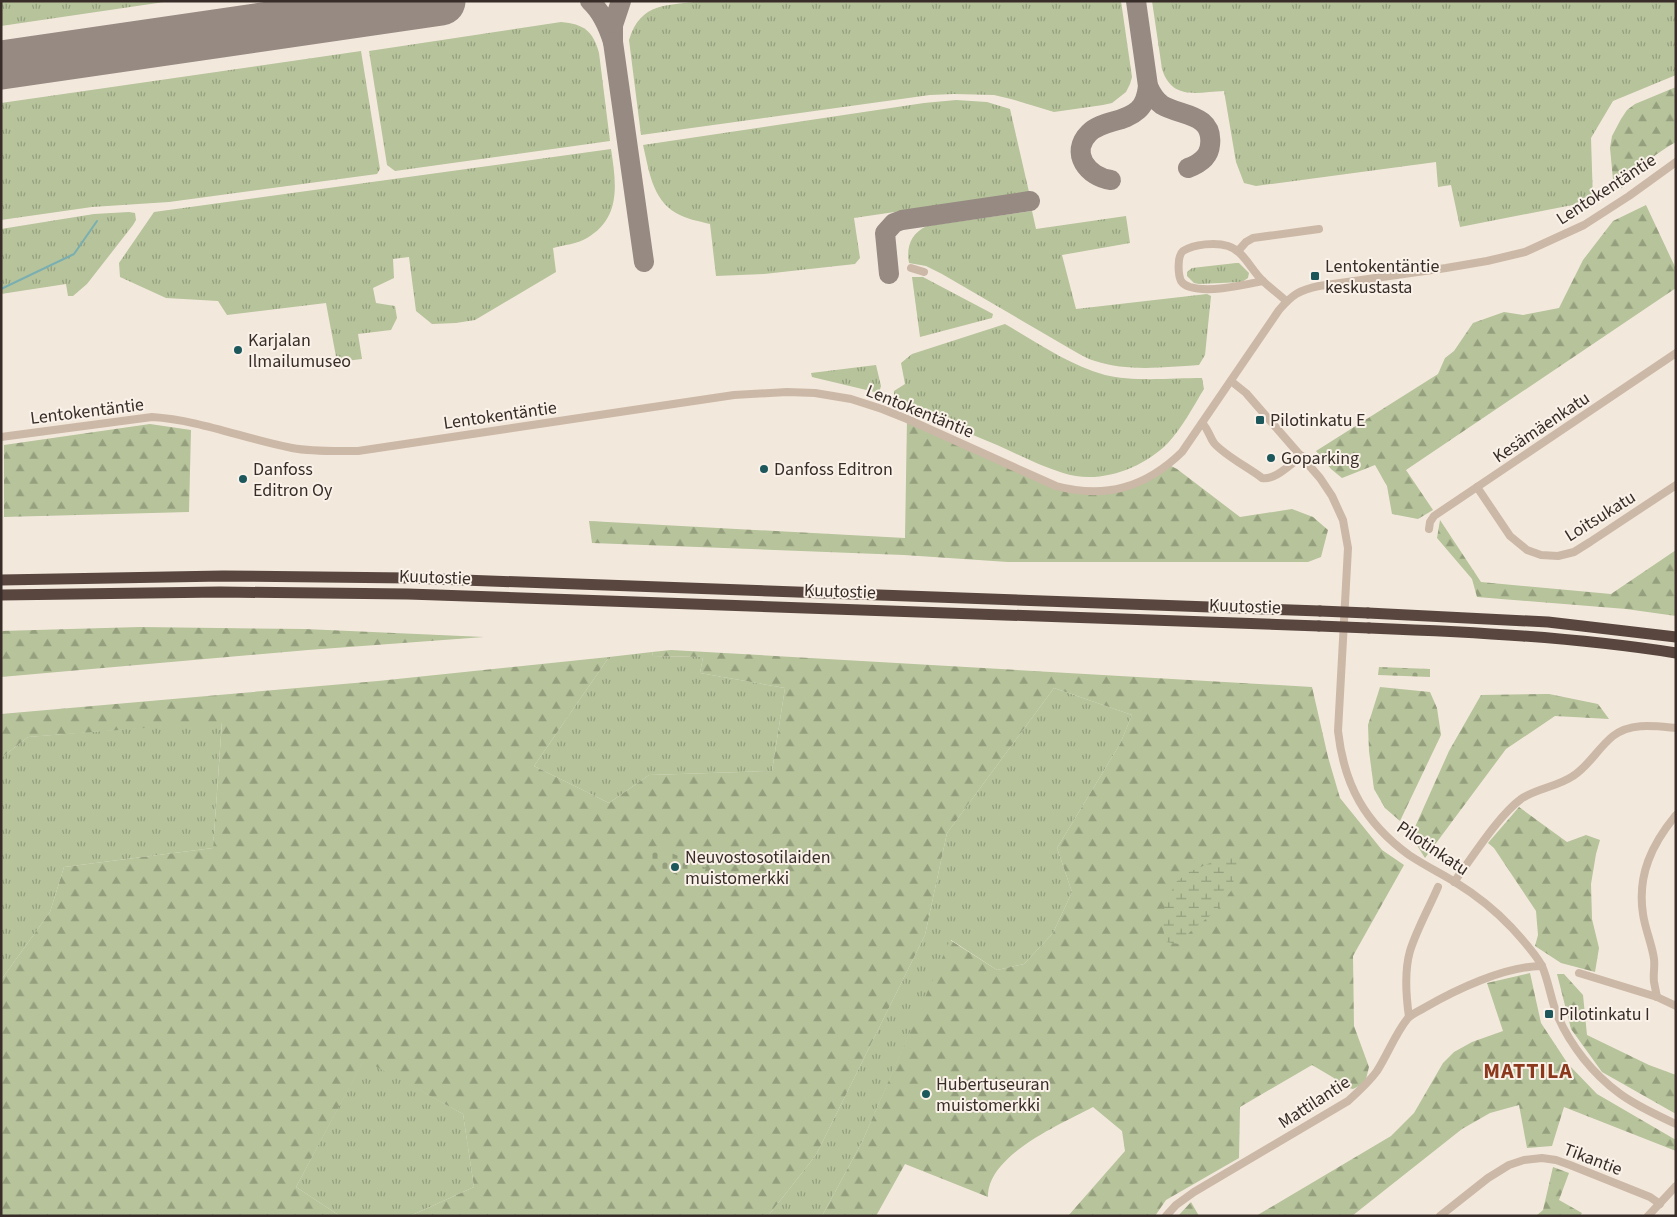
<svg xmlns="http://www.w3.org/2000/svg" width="1677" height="1217" viewBox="0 0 1677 1217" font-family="'Source Sans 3',sans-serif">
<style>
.grass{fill:url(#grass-tufts)}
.forest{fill:url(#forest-firs)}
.wetland{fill:url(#wetland-marsh)}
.cemetery{fill:url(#cemetery-stones)}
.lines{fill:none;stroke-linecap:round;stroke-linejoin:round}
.stream{stroke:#7aafb2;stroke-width:2}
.taxiway{stroke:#968a82;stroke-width:20}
.runway{stroke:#968a82;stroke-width:49}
.minor{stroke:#ccb8a7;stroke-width:8}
.highway{stroke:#59473f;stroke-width:11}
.highway-bridge{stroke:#59473f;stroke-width:11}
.poi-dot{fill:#1c575c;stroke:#faf2e9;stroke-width:2}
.labels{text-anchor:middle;stroke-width:4;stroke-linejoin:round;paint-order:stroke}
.street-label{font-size:18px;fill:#382d28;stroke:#faf2e9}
.poi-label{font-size:18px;fill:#382d28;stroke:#faf2e9;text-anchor:start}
.district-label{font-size:22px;font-weight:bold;letter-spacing:1px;fill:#8b381d;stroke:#faf2e9}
</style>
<defs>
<pattern id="grass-tufts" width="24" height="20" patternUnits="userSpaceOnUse" patternTransform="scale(1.25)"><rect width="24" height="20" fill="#b6c39b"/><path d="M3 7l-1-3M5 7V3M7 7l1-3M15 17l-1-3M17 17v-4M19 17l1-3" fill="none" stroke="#959f7e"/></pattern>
<pattern id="forest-firs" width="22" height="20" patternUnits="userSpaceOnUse" patternTransform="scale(1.25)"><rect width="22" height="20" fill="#b6c39b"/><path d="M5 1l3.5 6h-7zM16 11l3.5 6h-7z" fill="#959f7e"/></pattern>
<pattern id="wetland-marsh" width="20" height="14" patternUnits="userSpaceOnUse" patternTransform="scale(1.25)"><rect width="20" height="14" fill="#b6c39b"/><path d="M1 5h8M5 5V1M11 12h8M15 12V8" fill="none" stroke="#959f7e"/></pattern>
<pattern id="cemetery-stones" width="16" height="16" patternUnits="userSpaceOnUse" patternTransform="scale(1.25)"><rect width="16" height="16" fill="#b6c39b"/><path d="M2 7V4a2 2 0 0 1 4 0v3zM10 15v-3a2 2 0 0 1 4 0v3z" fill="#959f7e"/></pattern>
</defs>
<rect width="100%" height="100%" fill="#f3e8dc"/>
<g class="grass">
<polygon points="1,1 171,1 1,26"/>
<path d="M 702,1 L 1121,1 L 1132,77 L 1130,84 L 1126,92 L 1112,103 L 1103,105 L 1054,112 L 1011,99 L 994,95 L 954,94 L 930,95 L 641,135 L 629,40 C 641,1 668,6 702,1 Z"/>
<path d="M 1152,1 L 1676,1 L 1676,75 L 1613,101 L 1591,138 L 1593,201 L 1460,227 L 1451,185 L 1438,187 L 1436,162 L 1256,186 L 1244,183 L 1236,162 L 1224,91 C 1198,92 1172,101 1162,69 Z"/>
<path d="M 561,22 C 584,24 593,31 599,53 L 610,141 L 395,171 L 387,165 L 369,51 Z"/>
<polygon points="361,51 380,169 377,174 169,202 92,207 1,220 1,103"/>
<path d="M 956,100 L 987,102 L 1010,109 L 1029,192 L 854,218 L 860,258 L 855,264 L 764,274 L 716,276 L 710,224 C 698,221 686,219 676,213 C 652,199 649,170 643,145 L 924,103 Z"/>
<path d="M 611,149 C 616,182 622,218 587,238 C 577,244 564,245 553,248 L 556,272 L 475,320 L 456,323 L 432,324 L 416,311 L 409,257 L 393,259 L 394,278 L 373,288 L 376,303 L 395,306 L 397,318 L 391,330 L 358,334 L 362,359 L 337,362 L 326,303 L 227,315 L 218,301 L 166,298 L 120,277 L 119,263 L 154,212 Z"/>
<path d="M 1032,211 L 1036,229 L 1126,216 L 1130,243 L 1062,255 L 1076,309 L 1207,294 L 1211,296 L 1205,355 L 1199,365 C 1166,367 1128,372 1095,361 C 1088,359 1081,355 1074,351 L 942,274 L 926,266 L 909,263 C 906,247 911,233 927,226 Z"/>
<polygon points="129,212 135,213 136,220 133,225 87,284 73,296 68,296 66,284 1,294 1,229 94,214"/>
<polygon points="1236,263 1239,263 1249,273 1248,278 1242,282 1199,284 1194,283 1187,276 1187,272 1192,268"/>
<polygon points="912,277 923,277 993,314 992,318 920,337"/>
<path d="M 1005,324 C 1038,343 1069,365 1105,375 C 1133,382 1173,378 1202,378 L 1204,389 C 1193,407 1182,428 1168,443 C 1142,469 1099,485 1063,473 C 1040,466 1019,455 997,445 C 962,430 926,417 894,397 L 894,391 L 905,384 L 901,363 L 912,354 Z"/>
<polygon points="876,365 881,386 879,393 812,377 811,373"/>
<polygon points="652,652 653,656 703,657 700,673 785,688 772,771 649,775 609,803 534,766 609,657"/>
<polygon points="1054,688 1132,715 1120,744 1057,848 1072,892 1053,933 1024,964 997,970 951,940 862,1142 822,1216 768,1216 816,1155 925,935 947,833"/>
<polygon points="222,721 213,848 64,867 50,912 1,980 1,758 28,737"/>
<polygon points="364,1059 463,1114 474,1187 410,1216 340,1216 296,1187"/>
</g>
<g class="forest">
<path d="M 1676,87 L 1676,142 C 1658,152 1642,164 1630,180 C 1625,185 1622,190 1614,190 L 1610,148 L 1612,136 L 1621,119 L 1627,110 L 1635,104 Z"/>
<polygon points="1646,205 1676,269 1676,288 1406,470 1433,510 1418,519 1392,514 1387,486 1375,465 1342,478 1331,469 1316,451 1438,374 1445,358 1454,351 1473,323 1504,312 1523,315 1559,308 1583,260 1613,221"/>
<polygon points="907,419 1056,486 1110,491 1169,465 1177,469 1240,517 1292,509 1313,517 1328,530 1321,557 1308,562 1008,562 904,555 592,543 589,521 905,538"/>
<polygon points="150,424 191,430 189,512 4,517 4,445"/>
<polygon points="1440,520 1481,582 1611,594 1676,550 1676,616 1626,609 1477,597 1472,579 1437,538"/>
<polygon points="140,627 305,629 484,637 308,650 1,677 1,631"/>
<path d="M 671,650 L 1312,687 L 1328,757 L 1340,798 L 1382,850 L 1404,865 L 1353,956 L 1354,1026 L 1369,1067 L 1365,1083 L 1353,1089 L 1340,1086 L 1334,1078 L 1312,1065 L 1240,1107 L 1239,1158 L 1166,1200 L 1155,1216 L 1068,1216 L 1125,1151 L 1122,1131 L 1093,1107 C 1061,1124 987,1155 988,1197 L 905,1164 L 876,1216 L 822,1216 L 862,1142 L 950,940 L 997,970 L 1024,964 L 1053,933 L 1072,892 L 1057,848 L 1120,744 L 1132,715 L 1054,688 L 947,833 L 925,935 L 816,1155 L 768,1216 L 410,1216 L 474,1187 L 463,1114 L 364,1060 L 296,1187 L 340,1216 L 1,1216 L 1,980 L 50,912 L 64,867 L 213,848 L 222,722 L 28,737 L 1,758 L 1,714 L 378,681 L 609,657 L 534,766 L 609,803 L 649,775 L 772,771 L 785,688 L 700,673 L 703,657 L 653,656 L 652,652 Z"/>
<polygon points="1380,687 1430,692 1437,708 1441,735 1400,821 1385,808 1374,789 1369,751 1368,725"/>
<polygon points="1549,694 1598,704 1609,719 1555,716 1506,749 1425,858 1411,836 1449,751 1481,695"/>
<polygon points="1519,807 1567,842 1586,835 1600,840 1596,854 1591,884 1592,919 1599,948 1595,972 1561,963 1535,946 1538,935 1536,911 1494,848 1488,843"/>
<polygon points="1530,973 1541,1023 1568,1064 1597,1094 1676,1140 1676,1151 1564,1107 1552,1146 1527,1148 1519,1105 1490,1113 1462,1129 1352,1216 1256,1216 1391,1136 1414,1113 1443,1063 1454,1052 1472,1042 1503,1031 1487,983"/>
<polygon points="1557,974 1564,974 1583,995 1587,1035 1649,1065 1676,1075 1676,1114 1602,1072 1571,1029"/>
<polygon points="1553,1167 1569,1173 1559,1200 1582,1213 1580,1216 1536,1216 1543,1210"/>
<polygon points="1191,1202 1199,1216 1178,1216"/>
</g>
<polygon class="wetland" points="1231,854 1238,863 1231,891 1217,910 1190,932 1179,944 1166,942 1161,920 1167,900 1176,882 1189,872"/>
<g class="cemetery">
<polygon points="1379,667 1430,669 1430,677 1378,675"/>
<polygon points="655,846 706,868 700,885 647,862"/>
</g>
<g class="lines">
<polyline class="stream" points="1,289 74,254 97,221"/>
<g class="taxiway">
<path d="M 590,1 C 602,12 608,26 613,42 L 613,25 L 621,1"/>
<path d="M 1136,1 L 1148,86 C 1151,93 1155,100 1162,105 C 1180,116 1214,113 1210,145 C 1209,158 1199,164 1188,168"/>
<polyline points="613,42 644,262"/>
<path d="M 1111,180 C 1088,177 1069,153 1089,133 C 1102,120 1124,123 1138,110 C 1145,104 1147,95 1148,86"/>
<polyline points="889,274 885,233 894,223 902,220 1030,201"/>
</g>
<polyline class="runway" points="1,65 441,1"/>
<g class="minor">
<polyline points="1238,251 1246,242 1253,238 1319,229"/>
<polyline points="911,268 924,272"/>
<path d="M 1263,281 C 1243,285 1210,293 1190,287 C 1187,286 1183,284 1181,281 C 1178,274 1177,256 1183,251 C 1194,244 1216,242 1228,246 C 1244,251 1251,270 1263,281 C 1270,288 1279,294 1286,301"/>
<path d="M 1231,381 L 1246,393 L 1320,478 L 1332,496 L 1343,520 L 1348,548 L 1338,731 C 1344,785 1365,823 1409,855 C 1424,865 1440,873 1455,882 C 1476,895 1495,910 1511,927 C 1522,939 1535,953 1542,966 C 1549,982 1551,1001 1558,1017 C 1571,1046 1593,1074 1619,1093 C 1636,1106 1657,1115 1676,1124"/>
<path d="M 1202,423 C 1209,430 1209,436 1214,443 C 1224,455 1249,468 1262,478 C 1275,481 1291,463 1302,456"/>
<path d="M 1,437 L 152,417 C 200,420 245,439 292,448 C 314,452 336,451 358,451 L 734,395 L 787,392 L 815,393 L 851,399 L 882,409 L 907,419 L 1056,486 C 1105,499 1145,488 1182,452 L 1279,310 C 1292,295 1299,290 1319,286 L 1446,268 L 1487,261 L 1525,252 L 1584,225 L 1629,196 L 1676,162"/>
<polyline points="1477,487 1510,536 1527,550 1541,555 1558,556 1574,552 1590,542 1676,485"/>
<polyline points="1429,529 1430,522 1434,516 1676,353"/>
<path d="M 1454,882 C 1472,858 1498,816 1521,799 C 1537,788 1557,787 1573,776 C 1589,766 1598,748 1613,736 C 1631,722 1655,726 1676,728"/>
<polyline points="1579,973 1657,997 1676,1006"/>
<path d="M 1657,997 C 1656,992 1655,987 1654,982 C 1653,974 1655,967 1654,959 C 1652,944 1645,929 1643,914 C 1637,875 1652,844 1676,815"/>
<path d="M 1409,1017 C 1406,996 1404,972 1410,951 C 1417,929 1429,908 1438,887"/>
<path d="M 1166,1216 L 1176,1205 L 1194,1192 L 1348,1101 C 1358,1092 1369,1082 1377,1071 C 1388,1054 1395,1034 1408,1018 C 1412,1014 1419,1011 1424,1008 C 1455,990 1505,966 1542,966"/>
<polyline points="1440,1216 1488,1178 1509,1165 1524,1160 1542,1158 1556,1160 1570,1165 1650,1197 1660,1204"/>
<polyline points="1648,1216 1676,1186"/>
</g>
<g class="highway">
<polyline points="1,580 223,576 409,578 1320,611"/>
<polyline points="1,595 220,592 408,594 1319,626"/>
<polyline points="1368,613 1548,622 1676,637"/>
<path d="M 1369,628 C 1472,632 1574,637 1676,653"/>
</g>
<g class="highway-bridge">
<polyline points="1320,611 1368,613"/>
<polyline points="1319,626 1369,628"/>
</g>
</g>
<g class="poi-dot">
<rect x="1310" y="271" width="10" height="10" rx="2.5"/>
<circle cx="238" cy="350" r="5"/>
<rect x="1255" y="415" width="10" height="10" rx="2.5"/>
<circle cx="1271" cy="458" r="5"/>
<circle cx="764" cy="469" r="5"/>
<circle cx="243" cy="479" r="5"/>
<circle cx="675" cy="867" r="5"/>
<rect x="1544" y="1009" width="10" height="10" rx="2.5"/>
<circle cx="926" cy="1094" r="5"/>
</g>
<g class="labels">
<g class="street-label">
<text transform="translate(1606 189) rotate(-33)" y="6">Lentokentäntie</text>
<text transform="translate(87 411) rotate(-7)" y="6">Lentokentäntie</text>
<text transform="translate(920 411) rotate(22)" y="6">Lentokentäntie</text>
<text transform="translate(500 415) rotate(-8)" y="6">Lentokentäntie</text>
<text transform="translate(1541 427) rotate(-34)" y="6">Kesämäenkatu</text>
<text transform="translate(1600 516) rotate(-32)" y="6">Loitsukatu</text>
<text transform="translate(435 577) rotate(2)" y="6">Kuutostie</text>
<text transform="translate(840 591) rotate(2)" y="6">Kuutostie</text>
<text transform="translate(1245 606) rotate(2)" y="6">Kuutostie</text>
<text transform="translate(1433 848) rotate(34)" y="6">Pilotinkatu</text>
<text transform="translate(1314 1102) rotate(-33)" y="6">Mattilantie</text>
<text transform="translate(1593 1159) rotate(21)" y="6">Tikantie</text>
</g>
<g class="poi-label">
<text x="1325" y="272">Lentokentäntie<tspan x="1325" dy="21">keskustasta</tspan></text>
<text x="248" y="346">Karjalan<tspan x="248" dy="21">Ilmailumuseo</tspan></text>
<text x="1270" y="426">Pilotinkatu E</text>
<text x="1281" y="464">Goparking</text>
<text x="253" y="475">Danfoss<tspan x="253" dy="21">Editron Oy</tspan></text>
<text x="774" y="475">Danfoss Editron</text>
<text x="685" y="863">Neuvostosotilaiden<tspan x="685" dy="21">muistomerkki</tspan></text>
<text x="1559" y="1020">Pilotinkatu I</text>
<text x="936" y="1090">Hubertuseuran<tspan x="936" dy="21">muistomerkki</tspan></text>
</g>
<g class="district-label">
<text x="1528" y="1078">MATTILA</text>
</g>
</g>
<rect width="1677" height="1217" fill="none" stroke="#382d28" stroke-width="5"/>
</svg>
